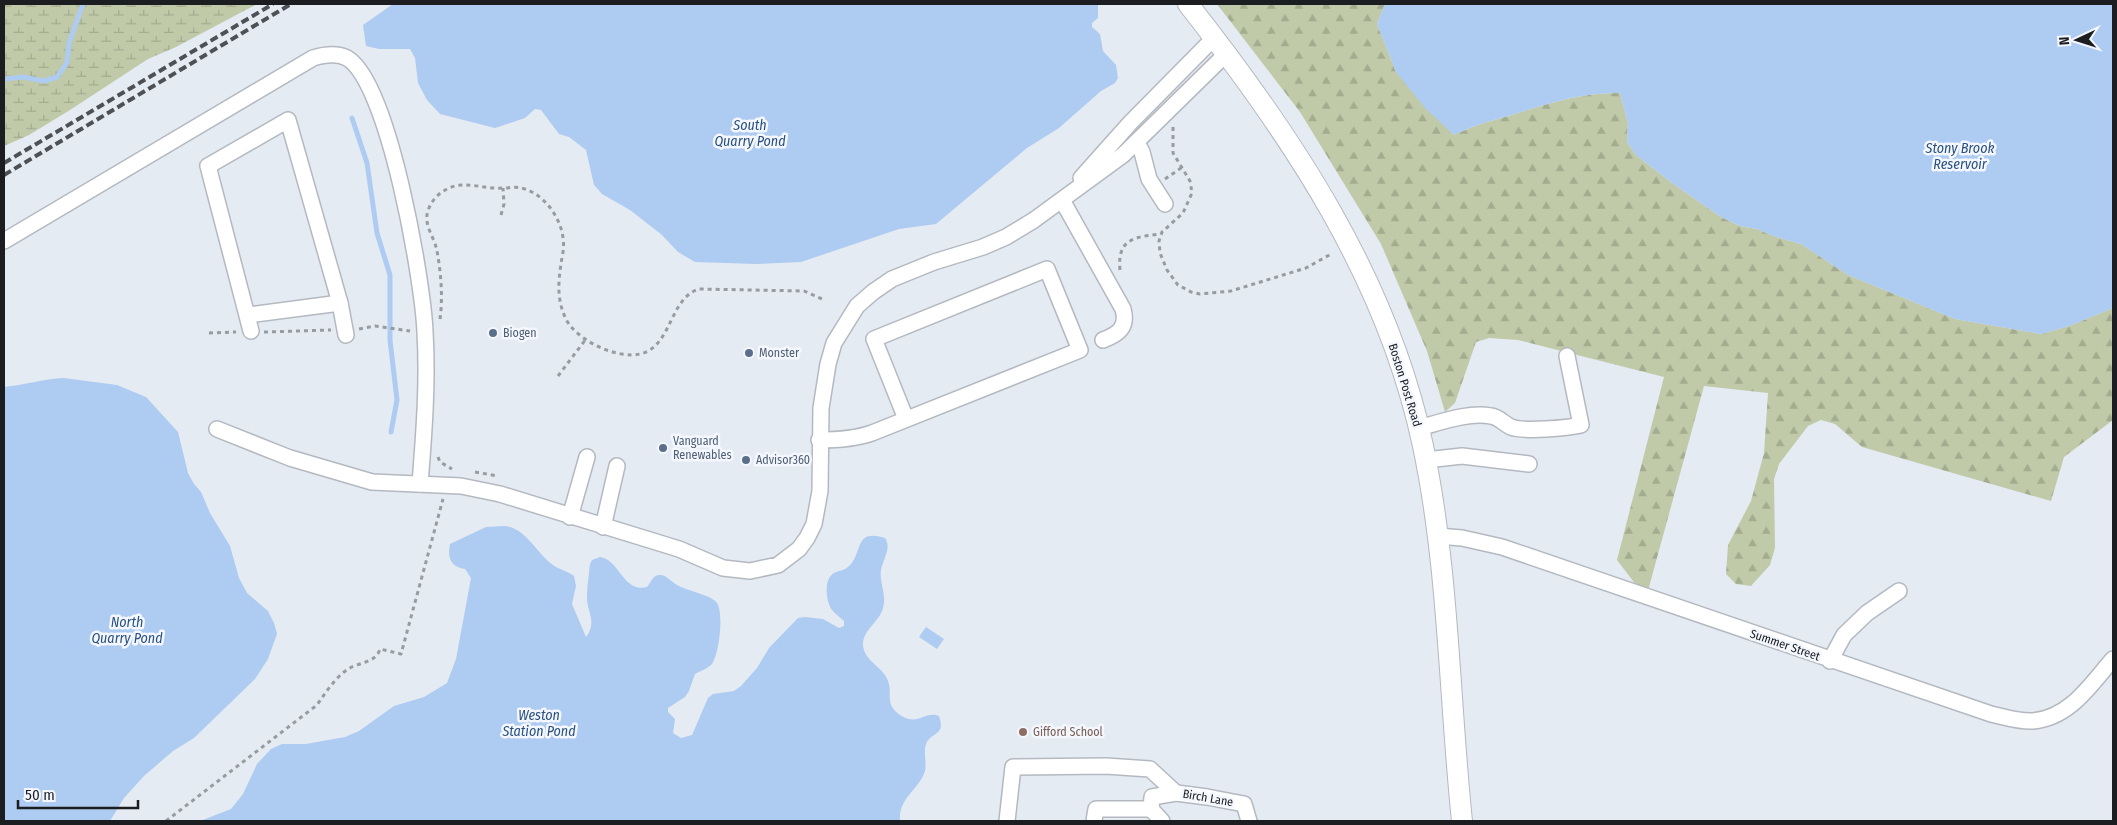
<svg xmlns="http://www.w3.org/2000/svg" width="2117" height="825" viewBox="0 0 2117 825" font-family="'Fira Sans Condensed',sans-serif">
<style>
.forest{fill:url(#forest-firs)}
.wetland{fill:url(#wetland-marsh)}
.water{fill:#aecbf1}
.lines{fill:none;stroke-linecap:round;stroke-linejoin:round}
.stream{stroke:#aecbf1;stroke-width:5}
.minor-casing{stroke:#b4b9c1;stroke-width:18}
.major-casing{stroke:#b4b9c1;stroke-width:22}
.path{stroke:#979ca1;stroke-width:3;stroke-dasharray:4 4;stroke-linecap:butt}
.minor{stroke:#fff;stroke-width:15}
.major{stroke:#fff;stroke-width:20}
.rail{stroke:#4d5054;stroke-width:4;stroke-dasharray:8 4;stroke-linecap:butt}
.service-dot{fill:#5c6f8a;stroke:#f4f8fe;stroke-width:2}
.education-dot{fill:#8d6e63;stroke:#f4f8fe;stroke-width:2}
.labels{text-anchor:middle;stroke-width:5;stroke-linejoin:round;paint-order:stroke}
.service-label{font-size:12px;fill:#4e5e75;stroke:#f4f8fe;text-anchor:start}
.street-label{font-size:12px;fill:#1b1d20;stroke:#f4f8fe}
.education-label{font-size:12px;fill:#785e54;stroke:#f4f8fe;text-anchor:start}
.water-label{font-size:14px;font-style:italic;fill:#284f7f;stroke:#f4f8fe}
</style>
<defs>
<pattern id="forest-firs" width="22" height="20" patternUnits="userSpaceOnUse" patternTransform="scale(1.25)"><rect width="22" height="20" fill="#c0c9a8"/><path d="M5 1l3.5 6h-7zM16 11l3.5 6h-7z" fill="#a4ac90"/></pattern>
<pattern id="wetland-marsh" width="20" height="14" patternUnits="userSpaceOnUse" patternTransform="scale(1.25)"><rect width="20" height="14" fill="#c0c9a8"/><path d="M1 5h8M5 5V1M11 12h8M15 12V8" fill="none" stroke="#a4ac90"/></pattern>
</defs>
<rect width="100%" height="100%" fill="#e5ebf2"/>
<path class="forest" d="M 1217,4 L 1385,4 L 1377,24 L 1396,72 L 1454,135 C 1474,125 1494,120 1515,114 C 1549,103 1584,92 1620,93 L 1628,123 L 1627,142 L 1636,155 L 1672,183 L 1721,217 L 1740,226 L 1757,229 L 1776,237 L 1801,244 L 1848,275 L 1955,319 L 2041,334 L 2069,326 L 2113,308 L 2113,420 L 2064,457 L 2051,501 L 1862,447 L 1835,424 L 1821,420 L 1808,426 L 1779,464 L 1774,479 L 1775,548 L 1770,565 L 1751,586 L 1736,584 L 1726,574 L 1728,545 L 1751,501 L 1764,453 L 1768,393 L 1704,386 L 1646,598 L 1617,560 L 1664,377 L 1518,340 L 1489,338 L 1476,342 L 1455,403 L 1445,412 L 1427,351 L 1381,244 L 1300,112 Z"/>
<polygon class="wetland" points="4,4 257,4 176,47 148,59 70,110 29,135 4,146"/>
<g class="water">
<polygon points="393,4 1098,4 1098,18 1092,23 1092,27 1100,34 1103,51 1116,65 1118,78 1115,83 1101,91 1059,128 1027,148 936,224 899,229 801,262 756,264 695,262 678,252 662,235 630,210 602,194 594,185 586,150 569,137 559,134 541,110 535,109 525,118 495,128 440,114 427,100 418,83 415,58 410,49 379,49 366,46 363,25"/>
<path d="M 1385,4 L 2113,4 L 2113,308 L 2069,326 L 2041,334 L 1955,319 L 1848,275 L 1801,244 L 1776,237 L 1757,229 L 1740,226 L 1721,217 L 1672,183 L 1636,155 L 1627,142 L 1628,123 L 1620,93 C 1583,92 1549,103 1515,114 C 1493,120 1474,125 1454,135 L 1425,108 L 1396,72 L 1377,24 Z"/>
<path d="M 64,378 L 117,385 L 146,397 L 178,432 L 188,473 L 194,484 L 201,492 L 210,513 L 230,546 L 239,578 L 247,593 L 268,611 L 274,623 L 277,634 L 268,659 L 255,679 L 194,738 L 173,751 L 144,776 L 124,798 L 110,821 L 4,821 L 4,387 C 24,385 43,379 64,378 Z"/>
<path d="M 505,526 C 527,529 536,553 553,565 C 560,570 568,571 574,576 L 576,586 L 572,604 L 586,637 C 598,622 586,611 587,596 C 587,585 589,575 590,564 L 592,560 L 600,557 C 620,560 623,593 647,587 C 651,583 652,575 660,575 C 667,575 672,583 679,586 C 688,591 712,595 717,603 C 724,614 719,654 712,664 C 708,668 701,671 695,674 L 689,691 L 685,697 L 668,708 L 668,712 L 675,719 L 673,733 L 681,738 L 692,735 L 708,698 L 713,694 L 734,691 L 741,686 L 757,668 L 769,648 L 798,618 L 805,617 L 823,619 L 839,628 L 844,626 L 844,621 C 840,617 835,614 832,610 C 826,602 823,579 834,573 C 840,570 845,571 851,564 C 863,549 855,529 885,538 C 892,548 883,559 881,570 C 879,583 887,594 883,608 C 880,621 863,630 863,644 C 863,661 883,666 888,681 C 893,694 884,704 900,715 C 918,727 925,710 939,716 C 946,736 932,731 926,744 C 923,752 927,762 925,771 C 919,790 898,798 900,821 L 200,821 L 231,809 L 243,794 L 257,764 L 271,749 L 282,744 L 306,744 L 345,737 L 359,731 L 394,706 L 424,697 L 447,683 L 456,659 L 471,578 L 465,569 C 451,567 447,558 450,544 L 486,527 Z"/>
<polygon points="926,627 944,639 937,649 919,637"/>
</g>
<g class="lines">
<g class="stream">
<polyline points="4,79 23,77 44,81 57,77 67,63 69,43 83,4"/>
<polyline points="352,118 367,163 377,233 390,275 390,340 397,400 391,432"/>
</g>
<g class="minor-casing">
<g id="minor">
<polyline points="1137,143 1142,152 1149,179 1165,204"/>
<polyline points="1081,178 1131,122 1214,38"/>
<path d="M 1062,200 L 1123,309 C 1128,327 1119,334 1103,340"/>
<path d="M 4,241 L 313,58 C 323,55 337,53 347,58 C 389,82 423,282 425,332 C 428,383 424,433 420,484"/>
<polyline points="248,315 340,303"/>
<polyline points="251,331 208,166 288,120 340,303 346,335"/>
<path d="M 1419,428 C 1441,422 1468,412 1491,416 C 1499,417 1504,424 1511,427 C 1523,432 1568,428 1581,425 L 1567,356"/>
<polyline points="217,429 290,458 372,482 461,486 500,494 679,549 723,568 750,571 778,565 799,549 807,538 814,524 820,491 821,408 828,364 834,343 857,306 873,292 892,279 934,262 983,247 1006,237 1034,220 1123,155 1226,54"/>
<path d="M 819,440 C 837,440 855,439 872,433 L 1080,350 L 1047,269 L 874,339 L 906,419"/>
<polyline points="1426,460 1462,456 1529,464"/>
<polyline points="570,517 587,457"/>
<polyline points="603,527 617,466"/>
<path d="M 1438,536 L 1462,538 L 1502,547 L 1991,714 C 2005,717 2019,722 2033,721 C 2070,718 2091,684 2113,659"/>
<polyline points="1830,661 1844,635 1867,613 1899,591"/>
<polyline points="1007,821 1013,767 1106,766 1150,769 1176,793"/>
<polyline points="1094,821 1096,809 1151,809"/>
<polyline points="1162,821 1151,809 1152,797 1176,793 1207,797 1244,804 1249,821"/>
</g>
</g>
<g class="major-casing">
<path id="major" d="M 1188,4 C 1292,136 1388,279 1423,446 C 1449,569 1449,697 1462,821"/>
</g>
<g class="path">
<polyline points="1173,127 1173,153 1190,181 1192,193 1183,213 1162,232 1159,241 1160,253 1167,270 1178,285 1191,292 1200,294 1231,291 1306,268 1331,254"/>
<polyline points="1165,179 1181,168"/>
<polyline points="501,215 504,204 503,188"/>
<path d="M 1120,270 C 1117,239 1134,237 1160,234"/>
<path d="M 440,319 C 443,297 441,273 437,251 C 435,238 423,225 428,211 C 432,196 449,184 465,185 C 477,185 490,189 503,188 C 510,188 517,186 525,189 C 549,197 567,227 563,252 C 559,275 555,297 566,319 C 575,337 602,351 622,354 C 674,363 664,300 699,289 L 804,291 L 822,299"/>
<polyline points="359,329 375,326 410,331"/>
<polyline points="264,332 331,330"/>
<polyline points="209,333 236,332"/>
<polyline points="558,376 586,339"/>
<polyline points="438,457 440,462 452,469"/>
<polyline points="475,472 498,476"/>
<path d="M 166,821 L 317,705 C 326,692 335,678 348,669 C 359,662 376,663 380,649 L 401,654 L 443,499"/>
</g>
<use href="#minor" class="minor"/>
<use href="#major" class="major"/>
<g class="rail">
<polyline points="4,163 273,4"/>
<polyline points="4,175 291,4"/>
</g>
</g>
<g class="service-dot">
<circle cx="493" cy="333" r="5"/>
<circle cx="749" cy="353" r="5"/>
<circle cx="663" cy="448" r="5"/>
<circle cx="746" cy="460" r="5"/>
</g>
<circle class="education-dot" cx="1023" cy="732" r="5"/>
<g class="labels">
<g class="service-label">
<text x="503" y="337">Biogen</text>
<text x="759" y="357">Monster</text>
<text x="673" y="445">Vanguard<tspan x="673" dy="14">Renewables</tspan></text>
<text x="756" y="464">Advisor360</text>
</g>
<g class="street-label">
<text transform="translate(1405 385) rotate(73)" y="4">Boston Post Road</text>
<text transform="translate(1785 645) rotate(19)" y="4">Summer Street</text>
<text transform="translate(1208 798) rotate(10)" y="4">Birch Lane</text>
</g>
<g class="education-label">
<text x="1033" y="736">Gifford School</text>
</g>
<g class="water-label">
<text x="750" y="130">South<tspan x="750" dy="16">Quarry Pond</tspan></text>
<text x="1960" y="153">Stony Brook<tspan x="1960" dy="16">Reservoir</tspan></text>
<text x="127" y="627">North<tspan x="127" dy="16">Quarry Pond</tspan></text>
<text x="539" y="720">Weston<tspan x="539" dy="16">Station Pond</tspan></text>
</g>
</g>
<rect width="2117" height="825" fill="none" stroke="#1b1d20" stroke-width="10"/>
<g transform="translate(2077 40) rotate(266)" stroke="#f4f8fe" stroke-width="4" paint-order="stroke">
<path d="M0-4L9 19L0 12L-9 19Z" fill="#1b1d20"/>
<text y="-8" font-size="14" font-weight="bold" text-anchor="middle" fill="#1b1d20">N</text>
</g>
<path d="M18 800v8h120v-8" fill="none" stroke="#1b1d20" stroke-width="2.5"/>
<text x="25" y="800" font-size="15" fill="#1b1d20" stroke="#f4f8fe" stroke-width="4" paint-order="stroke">50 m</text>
</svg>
